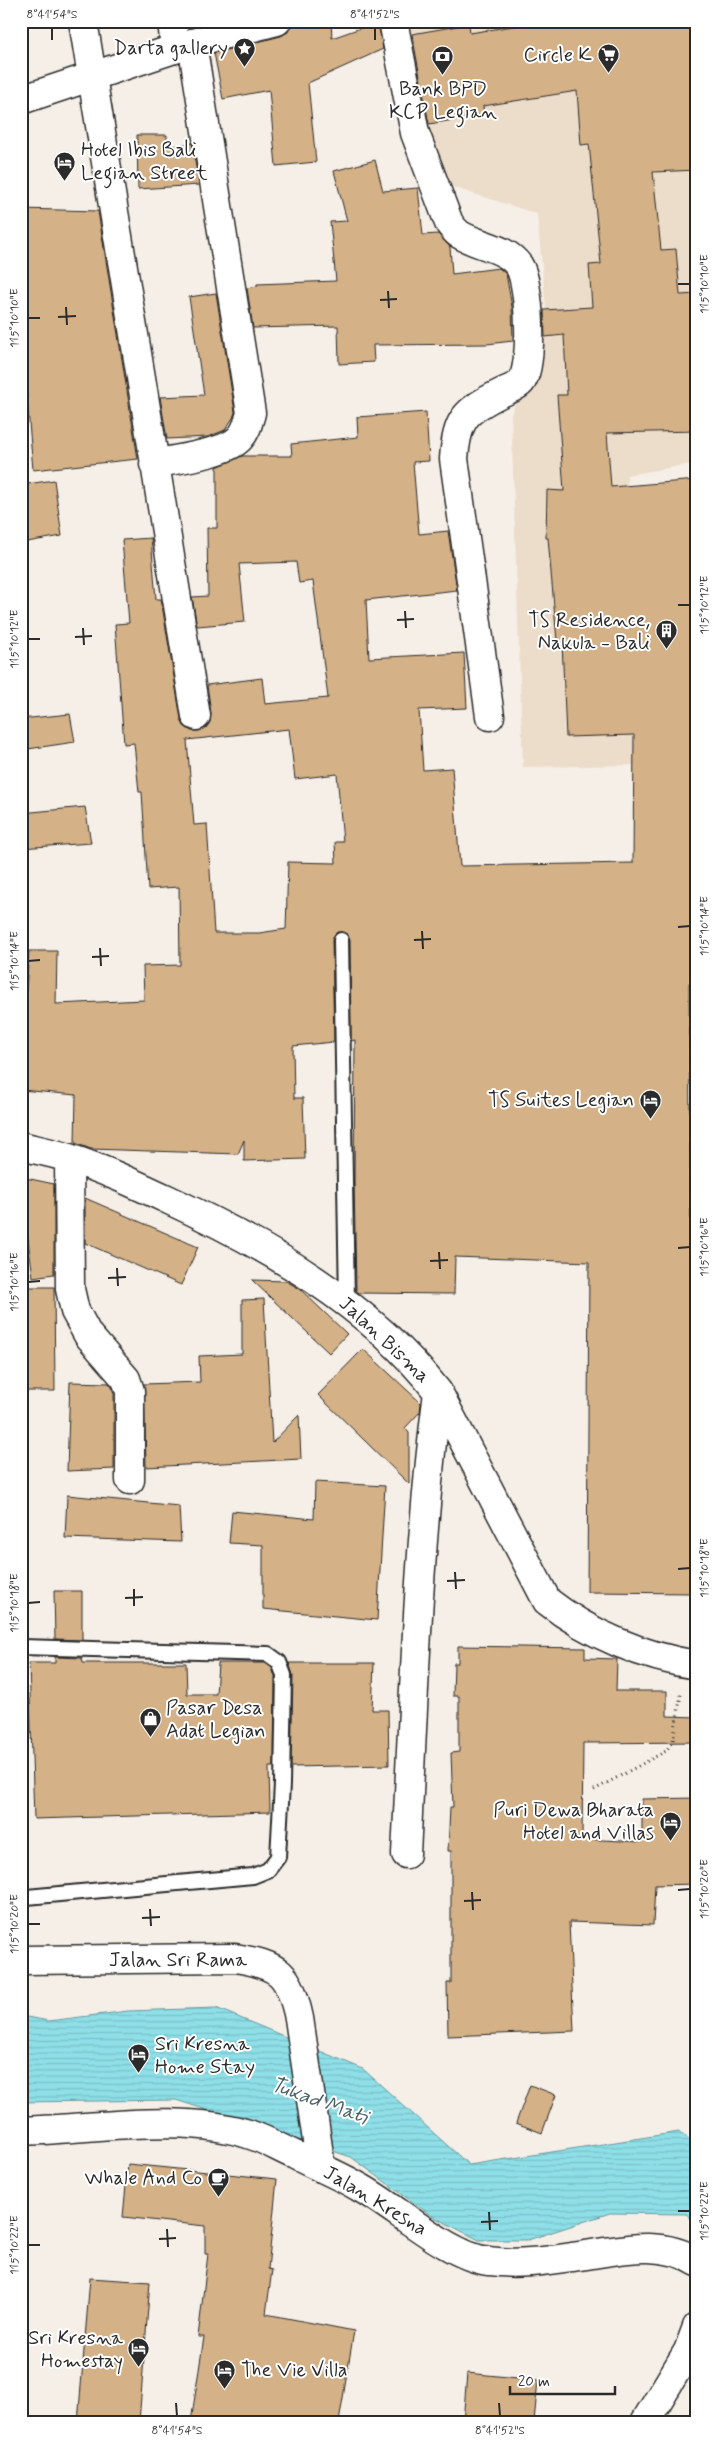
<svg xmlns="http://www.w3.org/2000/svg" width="718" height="2443" font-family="Mynerve,sans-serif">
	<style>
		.built { fill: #ecdcca }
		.water { fill: url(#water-rules); stroke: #66979c }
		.building { fill: #d4b186; stroke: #2b2b2b; fill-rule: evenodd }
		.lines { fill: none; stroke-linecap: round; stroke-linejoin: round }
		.service-casing { stroke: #2b2b2b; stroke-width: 18 }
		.minor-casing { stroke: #2b2b2b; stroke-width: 31 }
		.secondary-casing { stroke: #2b2b2b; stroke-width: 31 }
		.path { stroke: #2b2b2b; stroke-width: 3; stroke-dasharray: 1 4; stroke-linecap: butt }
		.service { stroke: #fff; stroke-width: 14 }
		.minor { stroke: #fff; stroke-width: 28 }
		.secondary { stroke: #fff; stroke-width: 28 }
		.ticks { fill: none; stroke: #2b2b2b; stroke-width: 2 }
		.labels { text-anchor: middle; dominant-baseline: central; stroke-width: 4; stroke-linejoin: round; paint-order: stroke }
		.poi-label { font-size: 20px; fill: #2b2b2b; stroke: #fff; text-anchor: end }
		.street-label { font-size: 20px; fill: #2b2b2b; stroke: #fff }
		.water-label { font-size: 21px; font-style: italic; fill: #496164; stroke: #fff }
		.neatline { fill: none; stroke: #2b2b2b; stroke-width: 2 }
		.ticks-label { font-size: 12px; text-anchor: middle; fill: #2b2b2b }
	</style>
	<defs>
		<pattern id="water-rules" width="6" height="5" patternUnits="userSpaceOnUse" patternTransform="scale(1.25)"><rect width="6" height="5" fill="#8edfe8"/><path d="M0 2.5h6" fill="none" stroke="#7bc0c7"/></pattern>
	</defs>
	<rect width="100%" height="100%" fill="#f6efe7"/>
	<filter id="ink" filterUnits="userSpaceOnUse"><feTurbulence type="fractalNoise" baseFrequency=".02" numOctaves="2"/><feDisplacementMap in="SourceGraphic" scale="10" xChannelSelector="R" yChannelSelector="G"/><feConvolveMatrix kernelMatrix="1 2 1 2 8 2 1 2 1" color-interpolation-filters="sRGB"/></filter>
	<g filter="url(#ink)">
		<path class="built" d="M402,21H697V463L627,475L641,765L523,767L511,414L548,329L537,214L449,186L414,139Z"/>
		<path class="water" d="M216,2008L363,2069L469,2165L679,2132L697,2144V2224L686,2214L610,2213L528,2240H479L432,2216L351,2157L176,2100L21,2102V2016L49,2021L128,2011Z"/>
		<path class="building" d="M292,21H331L332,38L378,22L383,49L308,83L316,162L276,166L269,90L223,99L214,53L281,36L288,32Z
			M544,21H697V170L653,172L661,250L676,249L680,295L697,294V431L607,433L611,487L697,480V815H694L696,982L689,983L691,1268H697L694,1593L587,1592L589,1262L455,1257L454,1294L359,1293L356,1290L354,1179L355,1040L351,1041L350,940L346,933L337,932L332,940L334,1042L293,1046L294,1098H303L305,1159L244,1161V1140L238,1154L91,1149L75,1143L76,1095L21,1090V1055L29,951H57L56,1004L144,1000L143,966L180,965L179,887L148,889L142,792H139L134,743L124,744L115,624L129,623L122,540L151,538L156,599H161L181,719L184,726L191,731H199L206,728L210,722L211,713L207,685L262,678L265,704L328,698L313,581L299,583L296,562L239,564L245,622L197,626L192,597L208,596L207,528H217V467L242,456H292L291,444L358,437L357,417L426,412L429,461L413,462L419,534L448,531L457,590L366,600L369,658L464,653L467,708L419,710L423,770L452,768L460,866L633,863L634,735L566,737L562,641H557L548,538H546L547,490L564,491L557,395H567L564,335L545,337L544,310L592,307L589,265L601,264L589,144L581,145L577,91L483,106L484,115L429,124L412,34L469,24L470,33ZM289,729L295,779L337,774L343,842H335L336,863L288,862L286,929L259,933H214L207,824L194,825L187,740Z
			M137,135H167V147L192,143L199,185L138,189Z
			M375,160L383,191L418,188L423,235L438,234L450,247L452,274L499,268L506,274L512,307L513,341L487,344L373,345L374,362L339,364L338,326L253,328L247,288L257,286V284L336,281L330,222L347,221L334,171Z
			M21,209L98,211L138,459L33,470L21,326Z
			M216,293L235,412L233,418L225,430L208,437L167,439L160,397L204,395L189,297Z
			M54,480L62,536L21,543V485Z
			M70,714L75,742L21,750V719Z
			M85,807L91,843L21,848V813Z
			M21,1177L54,1184V1274L33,1277L24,1209H21Z
			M85,1198L198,1247L181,1285L85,1243Z
			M252,1280L286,1281L300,1289L347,1334L329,1353Z
			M21,1287H54L55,1391H21Z
			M264,1299L272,1443L299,1415L301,1459L146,1467L144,1384L200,1382L199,1356L242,1354V1300Z
			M363,1349L421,1403L420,1412L405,1428L409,1433V1484L318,1395Z
			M70,1382L109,1383L112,1387L114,1394V1469L67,1471Z
			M315,1482L385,1486L377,1620L263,1609V1545L229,1543L232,1511L314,1519Z
			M67,1495L179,1506L181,1542L65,1538Z
			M54,1591H82V1640L55,1639Z
			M458,1646L585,1648V1658L617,1659L616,1691H667V1716L697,1717V1742L583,1743L582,1839L642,1842V1799L697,1798V1884L655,1885L653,1925L569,1922L574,2031L448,2036L447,1983H451V1851H448L450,1807H453L451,1753L459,1752V1696H453L454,1663H458Z
			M55,1657L82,1658L83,1663H186L187,1694H216L218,1663H265L272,1668L275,1677L274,1767H269L270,1812L34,1819L29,1663H55Z
			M289,1663H374L372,1710H388L389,1765L291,1767L293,1675Z
			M530,2085L556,2095L542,2133L516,2123Z
			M128,2164L277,2179L268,2269L272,2270L266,2314L354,2331L339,2422H191L204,2337H198L208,2254H205V2226L123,2217Z
			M90,2278L150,2282L139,2422H78Z
			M467,2373L538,2380L534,2422H463Z"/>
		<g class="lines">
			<defs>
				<path id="service" d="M341,940L347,1303
					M21,1647L268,1654L279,1662L284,1675L282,1784L278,1857L268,1870L253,1876L27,1897L21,1901"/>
				<path id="minor" d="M83,21L196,716
					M172,21L175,49
					M393,21L415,133L449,223C452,227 455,231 459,234C478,246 506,247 519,266C530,283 534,366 521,382C517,387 507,390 501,393C465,411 457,418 454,459L490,716
					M154,464C175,459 226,454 240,438C247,430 248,423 251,413L192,43
					M21,1146C37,1150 54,1153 69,1158C103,1169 135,1184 167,1199C266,1245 370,1304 438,1392L547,1601C589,1634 644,1657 697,1665
					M69,1158L70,1289L75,1311L88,1335L126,1379L130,1391V1480
					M406,1854C414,1700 418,1545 438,1392
					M21,1960L235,1958C280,1965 289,1973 299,2018L321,2168
					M21,2131C92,2129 187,2112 254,2136C268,2141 281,2149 295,2155C316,2166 339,2175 359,2187C396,2207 449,2257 489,2261C516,2265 545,2261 572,2257C613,2252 660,2237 697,2262"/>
				<path id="secondary" d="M21,100L192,43L277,21
					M645,2422L688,2351L697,2327"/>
			</defs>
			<use href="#service" class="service-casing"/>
			<use href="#minor" class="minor-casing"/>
			<use href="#secondary" class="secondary-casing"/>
			<path class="path" d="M594,1790L666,1751L673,1741L681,1694"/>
			<use href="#service" class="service"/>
			<use href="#minor" class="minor"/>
			<use href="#secondary" class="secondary"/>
		</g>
	</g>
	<path class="ticks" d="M52,28V40M375,28V40M678,284H690M388,291L389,308M380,300L397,299M66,307L67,325M58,317L76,316M28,318H40M678,605H690M405,611L406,628M397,620L414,619M83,628L84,645M75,637L92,636M28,639H40M678,927L690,926M422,931L423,949M414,940L431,939M100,948L101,966M92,957L109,956M28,961L40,960M678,1248L690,1247M439,1252L440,1269M430,1261L448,1260M117,1268L118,1286M108,1278L126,1277M28,1282L40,1281M678,1569L690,1568M455,1572L456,1589M447,1581L465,1580M134,1589V1606M125,1598L143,1597M28,1603L40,1602M678,1890L690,1889M472,1892L473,1910M464,1901L481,1900M150,1909L151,1926M142,1918L160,1917M28,1924H40M678,2211H690M489,2212L490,2230M481,2222L498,2221M167,2229L168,2247M159,2239L176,2238M28,2245H40M176,2403L177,2416M499,2403L500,2416"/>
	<defs>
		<symbol id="sight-pin" viewBox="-11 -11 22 30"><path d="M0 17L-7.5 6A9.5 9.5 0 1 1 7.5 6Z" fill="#2b2b2b" stroke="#fff"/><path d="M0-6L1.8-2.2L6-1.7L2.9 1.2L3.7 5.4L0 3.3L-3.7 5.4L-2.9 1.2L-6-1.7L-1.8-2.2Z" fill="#fff"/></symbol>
		<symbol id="supermarket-pin" viewBox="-11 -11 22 30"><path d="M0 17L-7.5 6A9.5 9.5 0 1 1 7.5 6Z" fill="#2b2b2b" stroke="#fff"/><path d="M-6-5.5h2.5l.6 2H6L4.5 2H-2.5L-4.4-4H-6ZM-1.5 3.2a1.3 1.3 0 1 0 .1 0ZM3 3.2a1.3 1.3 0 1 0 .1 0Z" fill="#fff"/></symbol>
		<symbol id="bank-pin" viewBox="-11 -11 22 30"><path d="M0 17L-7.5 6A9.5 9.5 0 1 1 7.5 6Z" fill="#2b2b2b" stroke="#fff"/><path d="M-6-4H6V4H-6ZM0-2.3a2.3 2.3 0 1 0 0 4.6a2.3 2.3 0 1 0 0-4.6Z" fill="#fff"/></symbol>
		<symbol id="hotel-pin" viewBox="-11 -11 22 30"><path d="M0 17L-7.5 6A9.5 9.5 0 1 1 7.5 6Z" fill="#2b2b2b" stroke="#fff"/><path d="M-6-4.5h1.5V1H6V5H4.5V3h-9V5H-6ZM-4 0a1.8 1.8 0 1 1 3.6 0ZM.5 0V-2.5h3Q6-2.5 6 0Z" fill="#fff"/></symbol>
		<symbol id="building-pin" viewBox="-11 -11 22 30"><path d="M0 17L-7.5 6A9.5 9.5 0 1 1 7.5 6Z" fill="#2b2b2b" stroke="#fff"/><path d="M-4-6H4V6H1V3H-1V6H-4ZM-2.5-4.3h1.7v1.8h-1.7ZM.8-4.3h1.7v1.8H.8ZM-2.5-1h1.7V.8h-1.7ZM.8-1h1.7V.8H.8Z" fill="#fff"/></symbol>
		<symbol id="shop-pin" viewBox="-11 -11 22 30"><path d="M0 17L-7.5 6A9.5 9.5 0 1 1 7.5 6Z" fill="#2b2b2b" stroke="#fff"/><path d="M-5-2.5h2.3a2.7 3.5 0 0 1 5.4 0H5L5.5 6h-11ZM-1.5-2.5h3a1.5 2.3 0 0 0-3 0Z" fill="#fff"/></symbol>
		<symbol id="cafe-pin" viewBox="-11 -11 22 30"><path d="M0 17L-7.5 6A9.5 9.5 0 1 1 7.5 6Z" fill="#2b2b2b" stroke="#fff"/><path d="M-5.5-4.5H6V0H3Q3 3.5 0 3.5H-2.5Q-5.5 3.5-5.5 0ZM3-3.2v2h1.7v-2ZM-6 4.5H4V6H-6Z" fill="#fff"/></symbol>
	</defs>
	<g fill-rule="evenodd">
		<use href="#sight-pin" x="232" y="36" width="25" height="34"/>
		<use href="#supermarket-pin" x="596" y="42" width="25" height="34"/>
		<use href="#bank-pin" x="430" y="44" width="25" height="34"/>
		<use href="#hotel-pin" x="52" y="150" width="25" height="34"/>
		<use href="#building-pin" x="654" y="618" width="25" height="34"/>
		<use href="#hotel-pin" x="638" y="1088" width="25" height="34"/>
		<use href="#shop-pin" x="138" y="1706" width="25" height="34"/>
		<use href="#hotel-pin" x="658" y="1810" width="25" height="34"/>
		<use href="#hotel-pin" x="126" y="2042" width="25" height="34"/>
		<use href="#cafe-pin" x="206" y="2166" width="25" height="34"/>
		<use href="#hotel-pin" x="126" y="2336" width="25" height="34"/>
		<use href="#hotel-pin" x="212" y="2358" width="25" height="34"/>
	</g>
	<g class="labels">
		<g class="poi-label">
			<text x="228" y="48">Darta gallery</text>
			<text x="592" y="55">Circle K</text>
			<text x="443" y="89" text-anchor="middle">Bank BPD<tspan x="443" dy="23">KCP Legian</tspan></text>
			<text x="81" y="150" text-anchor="start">Hotel Ibis Bali<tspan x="81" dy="23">Legian Street</tspan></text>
			<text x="650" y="620">TS Residence,<tspan x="650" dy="23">Nakula - Bali</tspan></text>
			<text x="634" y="1100">TS Suites Legian</text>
			<text x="166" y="1708" text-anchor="start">Pasar Desa<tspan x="166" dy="23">Adat Legian</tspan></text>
			<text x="654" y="1810">Puri Dewa Bharata<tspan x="654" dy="23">Hotel and Villas</tspan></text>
			<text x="155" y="2044" text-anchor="start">Sri Kresna<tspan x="155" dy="23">Home Stay</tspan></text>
			<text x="202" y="2178">Whale And Co</text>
			<text x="123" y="2338">Sri Kresna<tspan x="123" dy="23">Homestay</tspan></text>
			<text x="241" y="2370" text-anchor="start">The Vie Villa</text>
		</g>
		<g class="street-label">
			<text transform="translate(384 1340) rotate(43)">Jalan Bisma</text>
			<text x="178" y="1960">Jalan Sri Rama</text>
			<text transform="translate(375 2201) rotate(31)">Jalan Kresna</text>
		</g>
		<g class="water-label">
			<text transform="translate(319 2101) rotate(20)">Tukad Mati</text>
		</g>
	</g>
	<rect width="718" height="2443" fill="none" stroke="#fff" stroke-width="55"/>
	<path d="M510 2386v8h105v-8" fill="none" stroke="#2b2b2b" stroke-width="2.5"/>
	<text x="518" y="2386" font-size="15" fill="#2b2b2b" stroke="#ffffff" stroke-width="4" paint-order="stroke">20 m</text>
	<rect x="28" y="28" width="662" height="2388" class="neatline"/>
	<g class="ticks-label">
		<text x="52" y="18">8°41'54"S</text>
		<text x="375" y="18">8°41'52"S</text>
		<text transform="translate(704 284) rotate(-90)" y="4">115°10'10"E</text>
		<text transform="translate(14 318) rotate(-90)" y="4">115°10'10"E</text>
		<text transform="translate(704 605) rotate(-90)" y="4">115°10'12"E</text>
		<text transform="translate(14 639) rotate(-90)" y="4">115°10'12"E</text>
		<text transform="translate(704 926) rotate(-90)" y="4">115°10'14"E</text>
		<text transform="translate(14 961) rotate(-90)" y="4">115°10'14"E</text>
		<text transform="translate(704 1247) rotate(-90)" y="4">115°10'16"E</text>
		<text transform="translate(14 1282) rotate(-90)" y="4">115°10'16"E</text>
		<text transform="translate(704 1568) rotate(-90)" y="4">115°10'18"E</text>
		<text transform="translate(14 1603) rotate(-90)" y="4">115°10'18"E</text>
		<text transform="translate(704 1889) rotate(-90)" y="4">115°10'20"E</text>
		<text transform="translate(14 1924) rotate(-90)" y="4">115°10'20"E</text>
		<text transform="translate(704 2211) rotate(-90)" y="4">115°10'22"E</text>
		<text transform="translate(14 2245) rotate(-90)" y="4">115°10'22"E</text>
		<text x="177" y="2434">8°41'54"S</text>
		<text x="500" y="2434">8°41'52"S</text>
	</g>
</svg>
